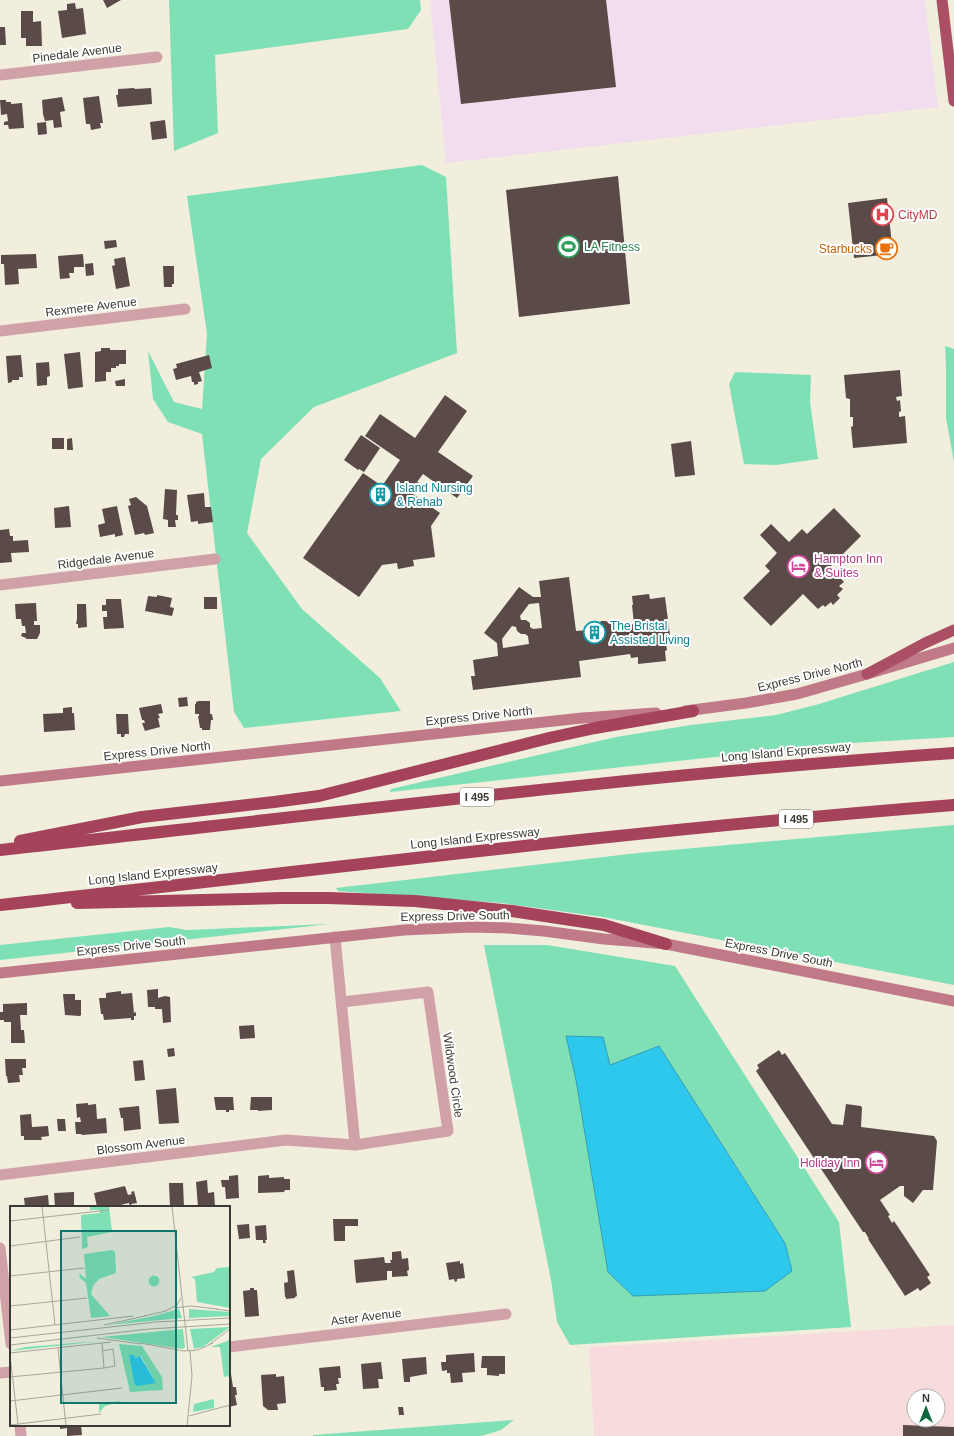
<svg xmlns="http://www.w3.org/2000/svg" width="954" height="1436" font-family="Arial,sans-serif">
	<style>
		.commercial { fill: #f1dded }
		.industrial { fill: #f8dcdd; fill-rule: evenodd }
		.green { fill: #7fe0b5; fill-rule: evenodd }
		.water { fill: #2dc8eb; stroke: #319db4 }
		.building { fill: #5a4a48; fill-rule: evenodd }
		.lines { fill: none; stroke-linecap: round; stroke-linejoin: round }
		.minor { stroke: #d1a1a8; stroke-width: 11 }
		.secondary { stroke: #c07a87; stroke-width: 11 }
		.trunk { stroke: #ab5064; stroke-width: 11 }
		.motorway { stroke: #a4435a; stroke-width: 12 }
		.labels { text-anchor: middle; dominant-baseline: central; stroke-width: 4; stroke-linejoin: round; paint-order: stroke }
		.shield { fill: #fff; stroke: #757470; stroke-width: 1 }
		.shield-label { font-size: 11px; font-weight: bold; fill: #3a3932 }
		.street-label { font-size: 12px; fill: #3a3932; stroke: #fff }
		.health-label { font-size: 12px; fill: #be3a42; stroke: #fff; text-anchor: start }
		.leisure-label { font-size: 12px; fill: #27864d; stroke: #fff; text-anchor: start }
		.food-label { font-size: 12px; fill: #c56008; stroke: #fff; text-anchor: end }
		.culture-label { font-size: 12px; fill: #0d838f; stroke: #fff; text-anchor: start }
		.hotel-label { font-size: 12px; fill: #b23c85; stroke: #fff; text-anchor: start }
		.inset-road { fill: none; stroke: #a8a699; stroke-width: 1 }
		.view { fill: #0f766e; fill-opacity: 0.15; stroke: #0f766e; stroke-width: 2 }
		.inset-edge { fill: none; stroke: #3a3932; stroke-width: 2 }
	</style>
	<rect width="100%" height="100%" fill="#f1eede"/>
	<path class="commercial" d="M430,0H925L938,107L446,163Z"/>
	<path class="industrial" d="M954,1325V1436H594L589,1347ZM914,1396H938V1420H914Z"/>
	<path class="green" d="M169,0H420L421,10L408,29L215,55L218,133L174,151Z
		M422,165L446,177L457,353L314,407L261,459L247,533L302,609L380,678L401,711L244,728L234,712L202,434L168,422L153,399L148,351L174,402L202,409L207,334L187,196Z
		M945,346L954,349V462L946,418V367Z
		M735,372L811,375L810,402L818,459L776,465L744,464L729,384Z
		M954,662V737L836,744L390,792L391,789L616,737L691,725L776,715L819,704Z
		M954,825V985L603,917L501,903L338,891L336,888L638,853Z
		M330,924L0,960V945L169,927L187,930Z
		M484,945H547L675,966L839,1222L851,1327L570,1345L557,1322L551,1280ZM566,1036L603,1037L609,1066L659,1046L785,1242L792,1271L765,1291L633,1296L608,1272L576,1080Z
		M514,1420L501,1430L481,1436H313V1435Z"/>
	<path class="water" d="M566,1036L603,1037L610,1065L659,1046L785,1243L792,1271L765,1291L633,1296L608,1272L576,1080Z"/>
	<path class="building" d="M103,0H121L107,8Z
		M449,0H606L616,87L461,104Z
		M75,3L76,9L83,8L86,34L62,38L58,11L67,10V4Z
		M21,11H33V22L41,21L42,46H26V38H21Z
		M0,27H5L6,45H0Z
		M134,88L135,89L151,88L152,104L118,107L116,95H118V89Z
		M99,96L103,123H100L101,128L91,130L90,124H86L83,98Z
		M62,97L65,111L60,112L62,127L54,128L53,120L45,121L43,114L42,100Z
		M0,100H6V102H11V104L22,103L24,128L9,129L8,125H4V122L8,121L7,114L1,115Z
		M165,120L167,138L152,140L150,122Z
		M46,122L47,134L38,135L37,123Z
		M618,176L630,304L519,317L506,190Z
		M887,198L893,254L854,258L848,203Z
		M116,240L117,247L105,249L104,241Z
		M36,254L37,268L18,269L19,284L5,285L4,264H1V255Z
		M83,254L84,267H74V273H69L70,278L60,279L58,256Z
		M125,257L130,286L116,289L112,266L115,265L114,259Z
		M93,263L94,275L86,276L85,264Z
		M163,266H174V284H172V287H164Z
		M101,348H110V350H126V364H119V366H116V368H111V372H106V381L95,382V352L101,351Z
		M80,352L83,387L68,389L64,354Z
		M21,355L23,377H19V380H12V382L8,383L6,356Z
		M209,355L212,368L199,372L202,381L198,382V384L194,385V382H192L191,376L176,380L173,369L177,368L176,364Z
		M49,362L50,376L47,377V385L37,386L36,363Z
		M900,370L902,396L896,397L897,401L900,400L901,411L899,412V417L905,416L907,443L853,448L851,427L853,426V417H850V399L846,398L844,375Z
		M125,379V386H116L115,381Z
		M445,395L467,411L438,452L473,476L457,498L423,474L417,482L419,483L414,491L411,490L410,492L440,513L431,526L435,557L413,560L414,566L398,569L397,563L382,565L359,597L303,558L363,473L382,486L400,460L365,436L380,414L415,438Z
		M361,435L380,448L364,472L359,469L358,470L344,460Z
		M52,438H64V449H52Z
		M72,438L73,450H67V439Z
		M691,441L695,475L675,477L671,444Z
		M165,489L177,490L176,515H178V520H175L176,527H168V520L163,519Z
		M204,493L205,507H211L213,522L198,524V521L191,522L187,495Z
		M136,497L147,506L154,533L145,535L144,533L135,535L128,506L131,505L129,499Z
		M69,506L71,527L55,528L54,508Z
		M117,506L123,535L115,537V534L100,537L98,525L105,523L102,509Z
		M834,508L861,536L830,567L844,582L839,586L843,589L837,595L840,598L833,605L831,602L825,607L823,605L818,609L803,594L771,626L743,598L770,571L765,566L777,553L760,535L771,524L789,542L802,529L807,534Z
		M9,529L10,536H13V541L28,540L29,552L11,553L12,562L0,563V530Z
		M569,577L576,631L589,630L588,627L597,626L601,621H606L610,624L621,623L622,626L634,624L632,605H633L632,596L649,594L650,599L665,597L671,643L666,644L667,650L665,651L666,661L638,664V657L631,658L630,654L579,661L581,677L473,690L471,676H475L473,660L498,656L497,643L484,633L519,587L533,597H541L539,581ZM539,603L542,628L533,629L530,627V623L526,620H521L520,616L529,604ZM512,626L516,627L517,631L521,634H525L528,636L529,644L503,648L502,639Z
		M157,595L172,598L170,607L174,608L172,616L145,611L148,596L157,597Z
		M204,597H217V609H204Z
		M106,599H121L124,628L104,629L103,617H107V611H102V605H106Z
		M36,603L37,621H34V625H40V633L37,639H26V638L21,636L22,633H26L25,626H22L21,619H16L15,604Z
		M77,604H86L87,627L78,628V624H76L77,619Z
		M187,697L188,706L179,707L178,698Z
		M199,701H210V714H212L213,720H211L210,730H202V728H200L198,716H199V714H195V704H196V702Z
		M161,704L163,713L158,714L160,718H158L160,727L145,731L142,723H145L144,720H142L139,708Z
		M72,707V713H74L75,730L44,732L43,714L63,713V708Z
		M116,714H128L129,734H125L124,737H121V734H117Z
		M158,989V998L165,996L170,997L171,1022L163,1023L162,1009H155V1007H148L147,990Z
		M121,991V994L132,993L134,1013L136,1012V1016H134V1020H131V1018L104,1020L103,1014H101L99,998H106V993Z
		M63,994H75V1000H81V1015L80,1016L65,1015Z
		M27,1003V1015H20L21,1030H24L25,1043H11V1022H4V1020H0V1012H3V1004Z
		M254,1025L255,1038L240,1039L239,1026Z
		M174,1048L175,1056L168,1057L167,1049Z
		M779,1050L782,1055L785,1053L832,1124L843,1125L846,1104L861,1106L862,1108L861,1127L934,1136L937,1141L933,1190H923L913,1203L904,1196V1186H900L880,1200L890,1215L888,1216L892,1223L894,1221L930,1275L927,1277L931,1283L920,1291L918,1288L905,1296L868,1239H869L865,1232H863L756,1071L759,1068L757,1065Z
		M5,1059H26V1068H22L23,1075H19L20,1082L8,1083L7,1076H6Z
		M143,1060L145,1080L135,1081L133,1061Z
		M176,1088L179,1123L159,1124L156,1090Z
		M214,1097H233L234,1110H229V1112H226V1110H216Z
		M251,1097H272V1110L258,1111V1110H250Z
		M88,1103V1105L96,1104L97,1119L106,1118L107,1133L82,1135L81,1134H76L75,1122H81L80,1117L77,1118L76,1104Z
		M139,1106L141,1129L124,1131L123,1118H121L119,1108Z
		M31,1114L32,1127L48,1126L49,1136L41,1137L42,1140H24V1136H21L20,1115Z
		M57,1119H65L66,1131H58Z
		M238,1175L239,1198L226,1199L225,1187H222L221,1180H229V1176Z
		M269,1175V1178L284,1177V1179H290V1190H285L284,1192L258,1193V1176Z
		M207,1180L208,1193L214,1192L215,1207H198L196,1182Z
		M169,1183H183L184,1207H170Z
		M125,1186L128,1195L132,1194L131,1192L134,1191L137,1203L131,1204L132,1206H130L129,1203L112,1207H106L105,1205L97,1207L94,1193Z
		M74,1192V1206L55,1207L54,1193Z
		M48,1195L49,1207H25L24,1198Z
		M333,1219H358V1226H345V1241H334Z
		M249,1224L250,1238L239,1239L237,1225Z
		M266,1225L267,1240H265L266,1243H263V1240H256L255,1226Z
		M401,1251L402,1259L408,1258L409,1270L407,1271L408,1276L392,1277V1271H387V1280L356,1283L354,1260L384,1257L385,1263H391L390,1260H392V1252Z
		M460,1261V1264L463,1263L465,1278L457,1279V1281L455,1282L454,1279L449,1280L446,1263Z
		M294,1270L297,1296L295,1297V1298L286,1299V1297H285L284,1283L288,1282L287,1271Z
		M250,1288H254V1290H257L259,1316L245,1317L243,1291L250,1290Z
		M474,1353L475,1372L462,1373L463,1382L451,1383L450,1373H447V1370L442,1371L441,1362H446V1355Z
		M482,1356H505V1374H499V1376L487,1375V1368H481Z
		M426,1357L427,1374L410,1377V1382H404L402,1359Z
		M381,1362L383,1379H378L379,1388L363,1389L361,1364Z
		M340,1366L341,1378H338L339,1384H336L337,1390L324,1391V1387H321L319,1368Z
		M229,1374H231L233,1387H236L237,1395H235L237,1405L229,1407Z
		M276,1374V1377L284,1376L286,1403L277,1404L278,1410H268L263,1406L261,1375Z
		M398,1407H403L404,1415H399Z
		M60,1425H81L82,1435L67,1436V1428L60,1429Z
		M903,1425L954,1427V1436H903Z"/>
	<g class="lines">
		<path class="minor" d="M0,75L157,57
			M0,331L185,309
			M0,585L215,559
			M335,937L355,1145L448,1131L428,992L342,1002
			M0,1175L286,1140L355,1145
			M0,1248L11,1344
			M229,1347L506,1314
			M0,1373L11,1372
			M20,1425L21,1436"/>
		<path class="secondary" d="M685,711L746,703L797,694L867,674L954,648
			M0,781L582,718L656,713
			M0,973L404,930L472,927L508,928L544,931L604,939L666,944L954,1001"/>
		<path class="trunk" d="M942,0L954,101
			M867,674L925,643L954,630"/>
		<path class="motorway" d="M20,841L142,817L274,802L319,796L549,738L595,728L693,711
			M0,850C318,815 635,775 954,753
			M77,903L282,898H328L415,901L512,911L604,925L666,944
			M0,905C318,870 635,830 954,805"/>
	</g>
	<defs>
		<symbol id="hospital-ring" viewBox="-11 -11 22 22"><circle r="9.5" fill="#fff" stroke="#e0444e" stroke-width="1.5"/><path d="M-5-5h3v3.5h4V-5h3V5h-3V1.5h-4V5h-3Z" fill="#e0444e"/></symbol>
		<symbol id="stadium-ring" viewBox="-11 -11 22 22"><circle r="9.5" fill="#fff" stroke="#2e9e5b" stroke-width="1.5"/><path d="M0-5a6.5 5 0 1 0 0 10a6.5 5 0 1 0 0-10ZM-3.5-1.8h7v3.6h-7Z" fill="#2e9e5b"/></symbol>
		<symbol id="cafe-ring" viewBox="-11 -11 22 22"><circle r="9.5" fill="#fff" stroke="#e8710a" stroke-width="1.5"/><path d="M-5.5-4.5H6V0H3Q3 3.5 0 3.5H-2.5Q-5.5 3.5-5.5 0ZM3-3.2v2h1.7v-2ZM-6 4.5H4V6H-6Z" fill="#e8710a"/></symbol>
		<symbol id="building-ring" viewBox="-11 -11 22 22"><circle r="9.5" fill="#fff" stroke="#0f9aa8" stroke-width="1.5"/><path d="M-4-6H4V6H1V3H-1V6H-4ZM-2.5-4.3h1.7v1.8h-1.7ZM.8-4.3h1.7v1.8H.8ZM-2.5-1h1.7V.8h-1.7ZM.8-1h1.7V.8H.8Z" fill="#0f9aa8"/></symbol>
		<symbol id="hotel-ring" viewBox="-11 -11 22 22"><circle r="9.5" fill="#fff" stroke="#d1479c" stroke-width="1.5"/><path d="M-6-4.5h1.5V1H6V5H4.5V3h-9V5H-6ZM-4 0a1.8 1.8 0 1 1 3.6 0ZM.5 0V-2.5h3Q6-2.5 6 0Z" fill="#d1479c"/></symbol>
	</defs>
	<g fill-rule="evenodd">
		<use href="#hospital-ring" x="870" y="202" width="25" height="25"/>
		<use href="#stadium-ring" x="556" y="234" width="25" height="25"/>
		<use href="#cafe-ring" x="874" y="236" width="25" height="25"/>
		<use href="#building-ring" x="368" y="482" width="25" height="25"/>
		<use href="#hotel-ring" x="786" y="554" width="25" height="25"/>
		<use href="#building-ring" x="582" y="620" width="25" height="25"/>
		<use href="#hotel-ring" x="864" y="1150" width="25" height="25"/>
	</g>
	<g class="labels">
		<g class="shield">
			<rect x="460" y="788" width="34" height="18" rx="3"/>
			<rect x="779" y="810" width="34" height="18" rx="3"/>
		</g>
		<g class="shield-label">
			<text x="477" y="797">I 495</text>
			<text x="796" y="819">I 495</text>
		</g>
		<g class="street-label">
			<text transform="translate(77 53) rotate(-7)">Pinedale Avenue</text>
			<text transform="translate(91 307) rotate(-7)">Rexmere Avenue</text>
			<text transform="translate(106 559) rotate(-7)">Ridgedale Avenue</text>
			<text transform="translate(810 675) rotate(-14)">Express Drive North</text>
			<text transform="translate(479 716) rotate(-6)">Express Drive North</text>
			<text transform="translate(157 751) rotate(-6)">Express Drive North</text>
			<text transform="translate(786 752) rotate(-5)">Long Island Expressway</text>
			<text transform="translate(475 838) rotate(-6)">Long Island Expressway</text>
			<text transform="translate(153 874) rotate(-6)">Long Island Expressway</text>
			<text transform="translate(455 916) rotate(-1)">Express Drive South</text>
			<text transform="translate(131 946) rotate(-6)">Express Drive South</text>
			<text transform="translate(779 953) rotate(11)">Express Drive South</text>
			<text transform="translate(453 1075) rotate(82)">Wildwood Circle</text>
			<text transform="translate(141 1145) rotate(-7)">Blossom Avenue</text>
			<text transform="translate(366 1317) rotate(-7)">Aster Avenue</text>
		</g>
		<g class="health-label">
			<text x="898" y="215">CityMD</text>
		</g>
		<g class="leisure-label">
			<text x="584" y="247">LA Fitness</text>
		</g>
		<g class="food-label">
			<text x="872" y="249">Starbucks</text>
		</g>
		<g class="culture-label">
			<text x="396" y="488">Island Nursing<tspan x="396" dy="14">&amp; Rehab</tspan></text>
			<text x="610" y="626">The Bristal<tspan x="610" dy="14">Assisted Living</tspan></text>
		</g>
		<g class="hotel-label">
			<text x="814" y="559">Hampton Inn<tspan x="814" dy="14">&amp; Suites</tspan></text>
			<text x="860" y="1163" text-anchor="end">Holiday Inn</text>
		</g>
	</g>
	<g transform="translate(10 1206)">
		<rect width="220" height="220" fill="#f1eede"/>
		<path d="M80,0H99L102,26L77,31L78,41L72,43L71,9L90,7L89,4H80ZM102,44L105,46L106,67L89,73L83,80L81,88L100,110L81,112L76,77L70,72L69,67L76,73L74,48ZM220,61V102L187,96L185,73L181,71L204,66L207,62ZM138.5 75a5.5 5.5 0 1 1 11 0a5.5 5.5 0 1 1-11 0ZM169,103L172,112L98,119L144,110ZM179,103L220,106V110L179,112ZM220,121L193,141L184,143L180,123ZM173,123L175,141L173,143L92,131ZM220,134V173L218,170L214,171L210,141H201ZM91,135L0,145L15,141ZM109,138L132,140L152,171L153,184L120,186ZM119,149L124,152L131,150L146,177H124ZM204,193V202L183,206L184,198ZM113,195L95,200L89,207V197Z" fill="#7fe0b5" fill-rule="evenodd"/>
		<path d="M119,149H124L125,152L130,150L146,177L127,180L124,177Z" fill="#2dc8eb"/>
		<path class="inset-road" d="M32,0L45,119M162,0L178,145M0,15L99,4M0,40L70,31M0,70L74,62M0,100L77,92M165,102L181,100L207,103M206,103L220,105M155,105L167,99L171,92M134,110L156,105M94,119L135,110M0,124L123,110M0,132L146,116L220,112M87,132L131,138M92,137L94,162L105,160L103,143L92,145M130,137L174,145L188,144L203,137M200,138L220,123M0,139L139,123L220,118M48,142L56,220M0,147L101,136M0,149L8,218M0,171L94,162M0,195L112,182M179,210L220,199M0,219L91,208M177,220L182,170L180,145"/>
		<path class="view" d="M51,25H166V197H51Z"/>
		<rect width="220" height="220" class="inset-edge"/>
	</g>
	<g transform="translate(926 1408)"><circle r="19" fill="#ffffff" stroke="#b0b0ad"/>
	<path d="M0-3L7 15L0 10L-7 15Z" fill="#0f683b"/>
	<text y="-6" font-size="11" font-weight="bold" text-anchor="middle" fill="#3a3932">N</text>
	</g>
</svg>
